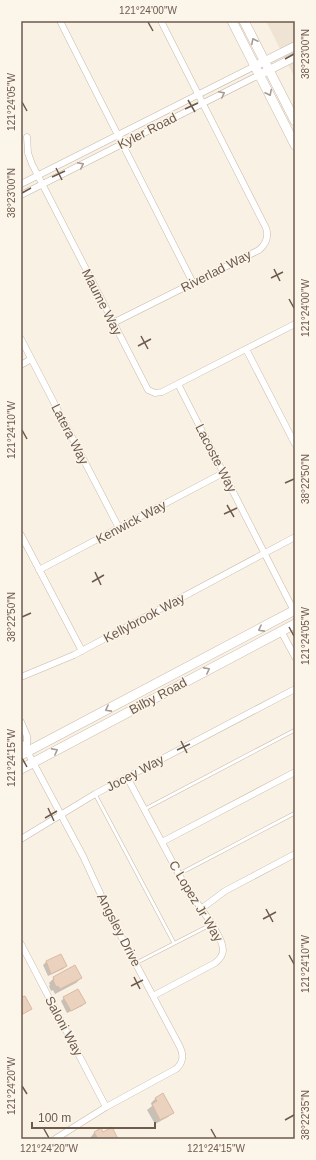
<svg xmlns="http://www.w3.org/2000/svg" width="316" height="1160" font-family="Arial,sans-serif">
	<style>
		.residential { fill: #efe3d3 }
		.shadow { fill: #0003 }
		.building { fill: #ead2bf; stroke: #dbb9a2 }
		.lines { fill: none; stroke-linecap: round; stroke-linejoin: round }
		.service-casing { stroke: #c8b9ac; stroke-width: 4 }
		.minor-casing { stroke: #c8b9ac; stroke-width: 7 }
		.tertiary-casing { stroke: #c8b9ac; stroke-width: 9 }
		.secondary-casing { stroke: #cbbaab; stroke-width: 10 }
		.service { stroke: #fff; stroke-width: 3 }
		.minor { stroke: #fff; stroke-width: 6 }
		.tertiary { stroke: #fff; stroke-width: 8 }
		.secondary { stroke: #fff; stroke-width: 9 }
		.oneway { stroke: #a79c94 }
		.ticks { fill: none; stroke: #6d5a4d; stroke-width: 1.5 }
		.labels { text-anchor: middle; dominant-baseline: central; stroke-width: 3; stroke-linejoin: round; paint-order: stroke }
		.street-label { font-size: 13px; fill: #6d5a4d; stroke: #fcf5e9 }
		.neatline { fill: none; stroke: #6d5a4d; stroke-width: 1.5 }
		.ticks-label { font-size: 10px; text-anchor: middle; fill: #6d5a4d }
	</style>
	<rect width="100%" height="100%" fill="#f9f1e4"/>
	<path class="residential" d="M266,21H295V78Z"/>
	<path class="shadow" d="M61,955L66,966L63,969L48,976L43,965L46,962Z
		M54,978H81L76,983L55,994L53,990L51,991L49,986L50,985L49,983Z
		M64,998L85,1003L82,1006L67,1013L61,1001Z
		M156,1098L172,1113L168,1117L155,1124L147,1110L152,1106L151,1103Z
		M94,1133H103L117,1139H90V1138Z"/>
	<path class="building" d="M61,954L67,966L51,974L46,961Z
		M75,965L82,978L60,989L58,986L56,987L53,980H54L53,977Z
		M78,989L86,1003L71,1011L63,997Z
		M25,996L32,1009L21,1015V997Z
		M163,1093L174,1113L160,1120L152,1104L157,1101L155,1098Z
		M112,1127L118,1139H98L94,1132L101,1128L103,1132Z"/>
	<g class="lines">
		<defs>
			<path id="service" d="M95,794L174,943
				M145,809L295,730
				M179,874L295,813
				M136,963L212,924"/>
			<path id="minor" d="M60,21L193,283
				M27,137L28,153L32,164L148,390L155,393L162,392L295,324
				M21,184L255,66
				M21,195L259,75
				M113,323L259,250C266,244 269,237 266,228L161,21
				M21,339L119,528
				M246,349L295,444
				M21,365L31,359
				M178,384L294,611
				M21,535L82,651
				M39,570L223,473
				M281,631L295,657
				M21,677L74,655L295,537
				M21,722L27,736V751
				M21,743L27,751L83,856L112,919L180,1047C184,1055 183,1063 176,1069L106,1107L55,1139
				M127,777L183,882C192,898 223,934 223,950C223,955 220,959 215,963L153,996
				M21,839L95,794L295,689
				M162,842L295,772
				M201,909L225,891L295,854
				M21,944L106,1107"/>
			<path id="tertiary" d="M255,66L295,46
				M259,75L295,57"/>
			<path id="secondary" d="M232,21L295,145
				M244,21L295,121
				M21,755L295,610
				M21,769L295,624"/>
		</defs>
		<use href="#service" class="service-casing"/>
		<use href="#minor" class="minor-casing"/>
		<use href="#tertiary" class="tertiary-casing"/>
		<use href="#secondary" class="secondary-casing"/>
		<use href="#service" class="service"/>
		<use href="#minor" class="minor"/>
		<use href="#tertiary" class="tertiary"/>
		<use href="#secondary" class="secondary"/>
	</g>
	<defs><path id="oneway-chevron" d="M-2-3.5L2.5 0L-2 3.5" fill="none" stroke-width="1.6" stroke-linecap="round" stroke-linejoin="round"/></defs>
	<g class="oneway">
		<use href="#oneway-chevron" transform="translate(254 41) rotate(-117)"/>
		<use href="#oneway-chevron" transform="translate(269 93) rotate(63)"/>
		<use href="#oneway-chevron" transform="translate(222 94) rotate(-27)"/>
		<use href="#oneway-chevron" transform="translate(81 165) rotate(-27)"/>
		<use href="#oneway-chevron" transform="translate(261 629) rotate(152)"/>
		<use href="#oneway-chevron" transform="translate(207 670) rotate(-28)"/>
		<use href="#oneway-chevron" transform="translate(108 709) rotate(152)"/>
		<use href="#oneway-chevron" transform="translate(55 751) rotate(-28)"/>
	</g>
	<path class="ticks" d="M148,22L153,31M285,59L294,54M188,100L195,112M22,102L27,111M185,109L198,103M56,168L62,180M52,177L65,171M22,193L31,188M274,269L280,281M271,278L283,272M289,299L294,308M141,336L148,349M138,346L151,339M22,430L27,439M285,483L294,479M227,505L234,517M224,514L237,508M95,572L101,585M92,582L104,575M22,617L31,613M289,627L294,636M181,741L187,753M177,750L190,744M22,758L27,767M48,808L54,821M45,818L57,811M266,909L273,922M263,919L276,912M289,955L294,964M134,977L140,989M131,986L143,980M22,1086L27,1094M285,1120L294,1115M44,1129L49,1138M211,1129L216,1138"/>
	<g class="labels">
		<g class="street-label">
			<text transform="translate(147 131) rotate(-27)">Kyler Road</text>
			<text transform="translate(216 271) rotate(-27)">Riverlad Way</text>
			<text transform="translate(102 302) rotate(63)">Maume Way</text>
			<text transform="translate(70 434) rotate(63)">Latera Way</text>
			<text transform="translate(216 458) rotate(63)">Lacoste Way</text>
			<text transform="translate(131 522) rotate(-28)">Kenwick Way</text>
			<text transform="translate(144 618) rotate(-28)">Kellybrook Way</text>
			<text transform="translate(158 696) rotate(-28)">Bilby Road</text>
			<text transform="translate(135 773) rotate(-28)">Jocey Way</text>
			<text transform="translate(196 901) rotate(59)">C Lopez Jr Way</text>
			<text transform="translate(119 930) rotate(63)">Angsley Drive</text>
			<text transform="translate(64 1026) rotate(62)">Saloni Way</text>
		</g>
	</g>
	<rect width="316" height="1160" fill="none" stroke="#fcf5e9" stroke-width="44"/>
	<path d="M32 1122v6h123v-6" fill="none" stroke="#6d5a4d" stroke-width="2"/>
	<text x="38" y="1122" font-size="12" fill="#6d5a4d" stroke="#fcf5e9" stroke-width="3" paint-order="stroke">100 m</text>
	<rect x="22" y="22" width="272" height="1116" class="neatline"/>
	<g class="ticks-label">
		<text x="148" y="14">121°24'00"W</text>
		<text transform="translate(305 54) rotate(-90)" y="4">38°23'00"N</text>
		<text transform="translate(11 102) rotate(-90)" y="4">121°24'05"W</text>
		<text transform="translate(11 193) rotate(-90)" y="4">38°23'00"N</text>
		<text transform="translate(305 308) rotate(-90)" y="4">121°24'00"W</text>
		<text transform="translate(11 430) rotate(-90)" y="4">121°24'10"W</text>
		<text transform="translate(305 479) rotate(-90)" y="4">38°22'50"N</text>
		<text transform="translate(11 617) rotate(-90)" y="4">38°22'50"N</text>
		<text transform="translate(305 636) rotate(-90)" y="4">121°24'05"W</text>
		<text transform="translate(11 758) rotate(-90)" y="4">121°24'15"W</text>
		<text transform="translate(305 964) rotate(-90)" y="4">121°24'10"W</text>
		<text transform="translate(11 1086) rotate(-90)" y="4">121°24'20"W</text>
		<text transform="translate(305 1115) rotate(-90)" y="4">38°22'35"N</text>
		<text x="49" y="1152">121°24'20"W</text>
		<text x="216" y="1152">121°24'15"W</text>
	</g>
</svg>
